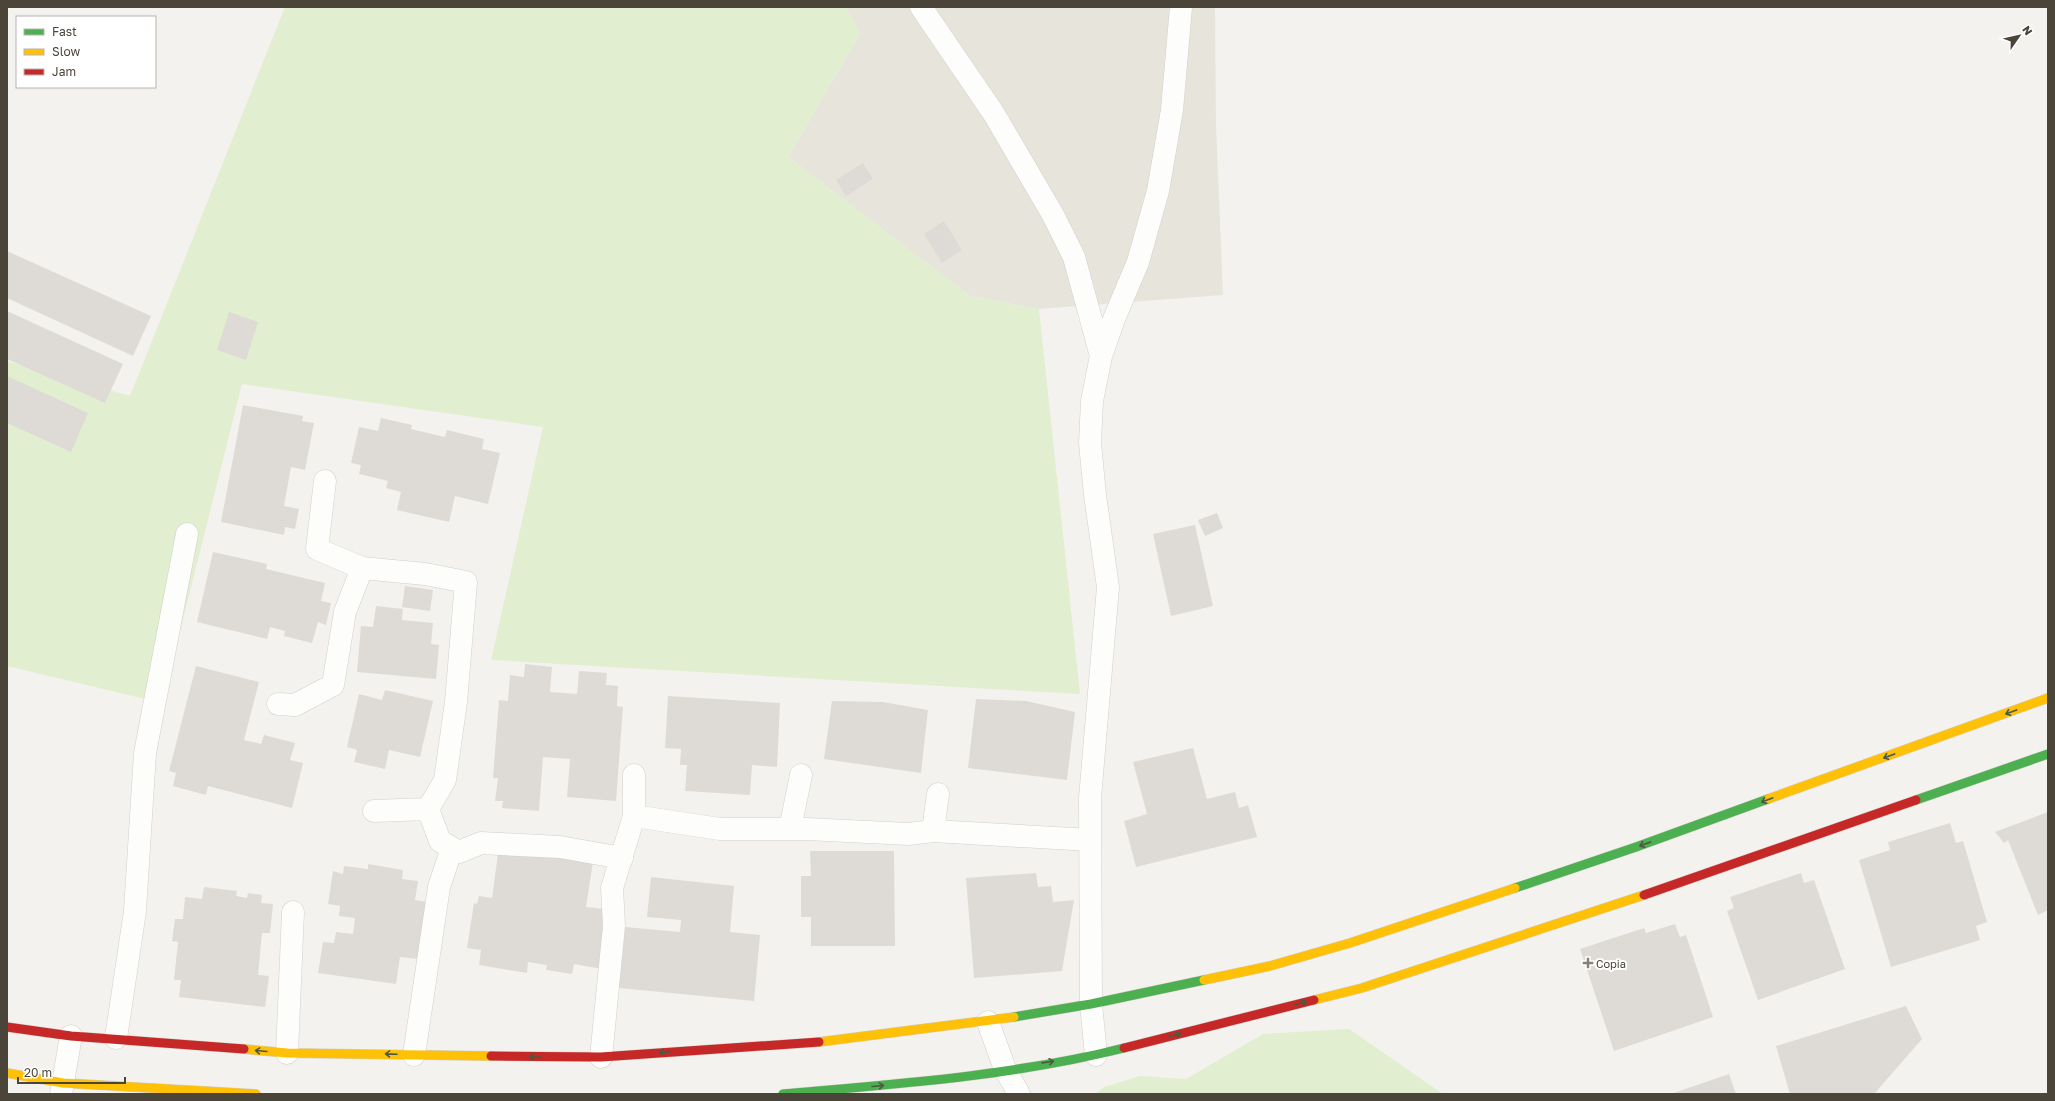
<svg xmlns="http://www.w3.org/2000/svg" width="2055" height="1101" font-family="'Golos Text',sans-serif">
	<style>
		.residential { fill: #e7e4dc }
		.green { fill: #e1eecf }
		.building { fill: #dedbd6 }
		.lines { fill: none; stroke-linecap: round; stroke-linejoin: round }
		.street-casing { stroke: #d2d0cb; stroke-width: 23 }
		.fast-casing { stroke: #d3cfc5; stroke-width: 10 }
		.slow-casing { stroke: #d3cfc5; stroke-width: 10 }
		.jam-casing { stroke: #d3cfc5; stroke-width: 10 }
		.street { stroke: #fdfdfc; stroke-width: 22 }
		.fast { stroke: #4caf50; stroke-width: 9 }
		.slow { stroke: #ffc107; stroke-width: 9 }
		.jam { stroke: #c62828; stroke-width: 9 }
		.oneway { stroke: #4b593e }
		.poi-dot { fill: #868178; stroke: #fff; stroke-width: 1.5 }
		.labels { text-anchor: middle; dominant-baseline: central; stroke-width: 4; stroke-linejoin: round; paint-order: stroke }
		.poi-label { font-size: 11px; fill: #4b4439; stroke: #fff; text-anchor: start }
	</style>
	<rect width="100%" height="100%" fill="#f4f2ee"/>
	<path class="residential" d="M846,7H1215L1216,125L1223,295L1039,309L970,296L788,157L860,34Z"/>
	<path class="green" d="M285,7H846L860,34L788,157L970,296L1039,309L1080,694L491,660L543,427L242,384L162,703L7,666V361L130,396Z
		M1349,1029L1443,1094H1095L1104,1087L1140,1076L1186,1079L1263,1034Z"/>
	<path class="building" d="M863,163L873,179L846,196L836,180Z
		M944,221L962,250L942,263L924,234Z
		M7,251L151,316L133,356L7,298Z
		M7,311L123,364L105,403L7,359Z
		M229,312L258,322L246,360L217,350Z
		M7,376L88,413L71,452L7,423Z
		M243,405L303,416L302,421L314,423L305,470L291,467L284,506L299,509L295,529L285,527L284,535L221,522Z
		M381,418L412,425L411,429L445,437L447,430L484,439L482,449L500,453L488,504L455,496L449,522L397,510L401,492L386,488L388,481L359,474L361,465L351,463L359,427L378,431Z
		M1217,513L1223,528L1205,536L1198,520Z
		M1195,525L1213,606L1171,616L1153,534Z
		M213,552L267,564L266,569L325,583L321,601L331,603L326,625L318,622L312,643L284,636L285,631L270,627L267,639L197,622Z
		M405,586L433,590L430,611L402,607Z
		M376,606L403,609L402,620L433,623L431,644L439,645L436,679L357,672L361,626L373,627Z
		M525,664L552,667L550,692L577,694L579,671L607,673L606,685L618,686L617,706L623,707L616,801L567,797L570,759L543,757L539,811L502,808L503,801H495L498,778H493L499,700L508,701L510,675L524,677Z
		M196,666L259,682L244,740L261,744L264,735L295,743L290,760L303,763L292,808L208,786L206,795L173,786L176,773L169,771Z
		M385,690L433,701L420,757L389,750L385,769L354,762L357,750L347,747L359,694L382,700Z
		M668,696L780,703L777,767L752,765L750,795L685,791L687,765H680L681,749L665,748Z
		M976,699L1026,701L1075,712L1067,780L968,768Z
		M832,701L883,702L928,710L921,773L824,759Z
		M1193,748L1207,799L1235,792L1239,808L1248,805L1257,837L1136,867L1124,821L1147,814L1133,762Z
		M2048,812V910L2038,915L2008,840L2004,843L1995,832Z
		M1950,823L1956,843L1963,841L1987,922L1976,926L1980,940L1891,967L1859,860L1890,850L1888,842Z
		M499,847L593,862L586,907L604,909L610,917L602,969L574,964L572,974L546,970L547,965L528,962L527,973L479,965L481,950L467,948L474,903L477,904L479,896L492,898Z
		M810,851H894L895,946H811V917H801V876H811Z
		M368,864L403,870L402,879L418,881L415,900L427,902L418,959L400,957L396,984L318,973L323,942L334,943L336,932L353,934L355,918L339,916L340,906L328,904L333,871L343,874L344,866L368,869Z
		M1036,873L1038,887L1051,886L1053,902L1074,900L1062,971L974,978L966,878Z
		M1801,873L1804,883L1814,880L1845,969L1758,1000L1727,911L1734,908L1730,897Z
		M651,877L734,886L730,932L760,935L754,1001L619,988L625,927L680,932L681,920L647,917Z
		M204,887L237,891L236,896L247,898L248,893L262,895L261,903L273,904L270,933H262L258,975L269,976L265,1007L179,997L181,980H174L178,942L172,941L175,919H183L185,897L202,899Z
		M1675,924L1680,937L1686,935L1713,1017L1614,1051L1580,949L1644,928L1646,933Z
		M1906,1006L1922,1039L1874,1094H1790L1776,1046Z
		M1729,1074L1736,1094H1671Z"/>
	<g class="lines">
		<defs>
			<path id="street" d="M921,7L994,114L1053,215L1074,257L1101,356
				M325,481L317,549L362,568L425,574L466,582L456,702L445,780L428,809L440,841L459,852L481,843L560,847L622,858
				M278,704L295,705L333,685L345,612L362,568
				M634,775V816L720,829H807L908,834L933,831L1090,840
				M374,811L428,809
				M790,829L801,775
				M933,831L938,794
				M988,1022L1005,1069L1019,1094
				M116,1038L135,911L145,753L187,534
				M287,1053L293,912
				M414,1055L439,887L452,848
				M1096,1055L1091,1004L1090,798L1108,587L1095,495L1090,443L1092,401L1101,356L1114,319L1138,262L1158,191L1172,110L1181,7
				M601,1057L614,926L612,888L634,816
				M61,1094L71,1036"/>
			<path id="fast" d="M1916,800L2048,754
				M1515,888L1636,847L1768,799
				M1014,1017L1091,1004L1204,980
				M783,1094C896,1084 1013,1076 1124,1048"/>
			<path id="slow" d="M1768,799L2048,698
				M1204,980L1270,966L1350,943L1515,888
				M1314,1000L1362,988L1644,895
				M819,1042L1014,1017
				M244,1049L287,1053L491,1056
				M7,1073L63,1083L256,1094"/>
			<path id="jam" d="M1644,895L1916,800
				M7,1027L71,1036L244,1049
				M1124,1048L1314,1000
				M491,1056L601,1057L819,1042"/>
		</defs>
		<use href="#street" class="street-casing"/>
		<use href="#fast" class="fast-casing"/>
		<use href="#slow" class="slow-casing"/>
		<use href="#jam" class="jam-casing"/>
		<use href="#street" class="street"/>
		<use href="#fast" class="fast"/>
		<use href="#slow" class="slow"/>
		<use href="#jam" class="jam"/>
	</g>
	<defs><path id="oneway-shaft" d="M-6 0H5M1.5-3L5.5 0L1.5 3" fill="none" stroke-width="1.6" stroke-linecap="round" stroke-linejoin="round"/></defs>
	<g class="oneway">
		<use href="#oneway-shaft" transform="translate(2011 712) rotate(160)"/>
		<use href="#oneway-shaft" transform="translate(1889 756) rotate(160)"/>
		<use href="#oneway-shaft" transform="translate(1767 800) rotate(160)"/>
		<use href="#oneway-shaft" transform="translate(1645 844) rotate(160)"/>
		<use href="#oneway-shaft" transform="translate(1301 1003) rotate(-14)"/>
		<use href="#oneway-shaft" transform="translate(1175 1035) rotate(-15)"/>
		<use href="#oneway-shaft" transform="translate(261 1051) rotate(-175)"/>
		<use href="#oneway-shaft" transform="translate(665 1052) rotate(176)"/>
		<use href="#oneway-shaft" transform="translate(391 1054) rotate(-178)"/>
		<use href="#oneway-shaft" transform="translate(535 1057) rotate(180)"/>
		<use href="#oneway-shaft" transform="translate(1048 1062) rotate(-8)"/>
		<use href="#oneway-shaft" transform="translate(878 1086) rotate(-5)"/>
	</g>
	<path class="poi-dot" d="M1586 957h4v4h4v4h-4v4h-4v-4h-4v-4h4z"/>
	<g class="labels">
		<g class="poi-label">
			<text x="1596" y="963">Copia</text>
		</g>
	</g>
	<rect width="2055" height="1101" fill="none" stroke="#4b4439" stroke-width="16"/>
	<rect x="16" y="16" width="140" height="72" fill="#ffffff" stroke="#b7b4b0"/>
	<rect x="24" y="29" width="20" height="6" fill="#4caf50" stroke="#b7b4b0"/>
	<text x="52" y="36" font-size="12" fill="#4b4439">Fast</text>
	<rect x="24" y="49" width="20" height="6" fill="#ffc107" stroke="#b7b4b0"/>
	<text x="52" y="56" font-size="12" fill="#4b4439">Slow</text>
	<rect x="24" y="69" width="20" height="6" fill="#c62828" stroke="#b7b4b0"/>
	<text x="52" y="76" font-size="12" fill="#4b4439">Jam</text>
	<g transform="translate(2019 36) rotate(56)" stroke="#ffffff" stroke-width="3" paint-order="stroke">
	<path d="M0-3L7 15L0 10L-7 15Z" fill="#4b4439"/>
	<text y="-6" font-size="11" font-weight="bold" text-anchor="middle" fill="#4b4439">N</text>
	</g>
	<path d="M18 1077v6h107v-6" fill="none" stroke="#4b4439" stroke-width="2"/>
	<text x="24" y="1077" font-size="12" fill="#4b4439" stroke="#ffffff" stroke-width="3" paint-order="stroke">20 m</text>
</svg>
